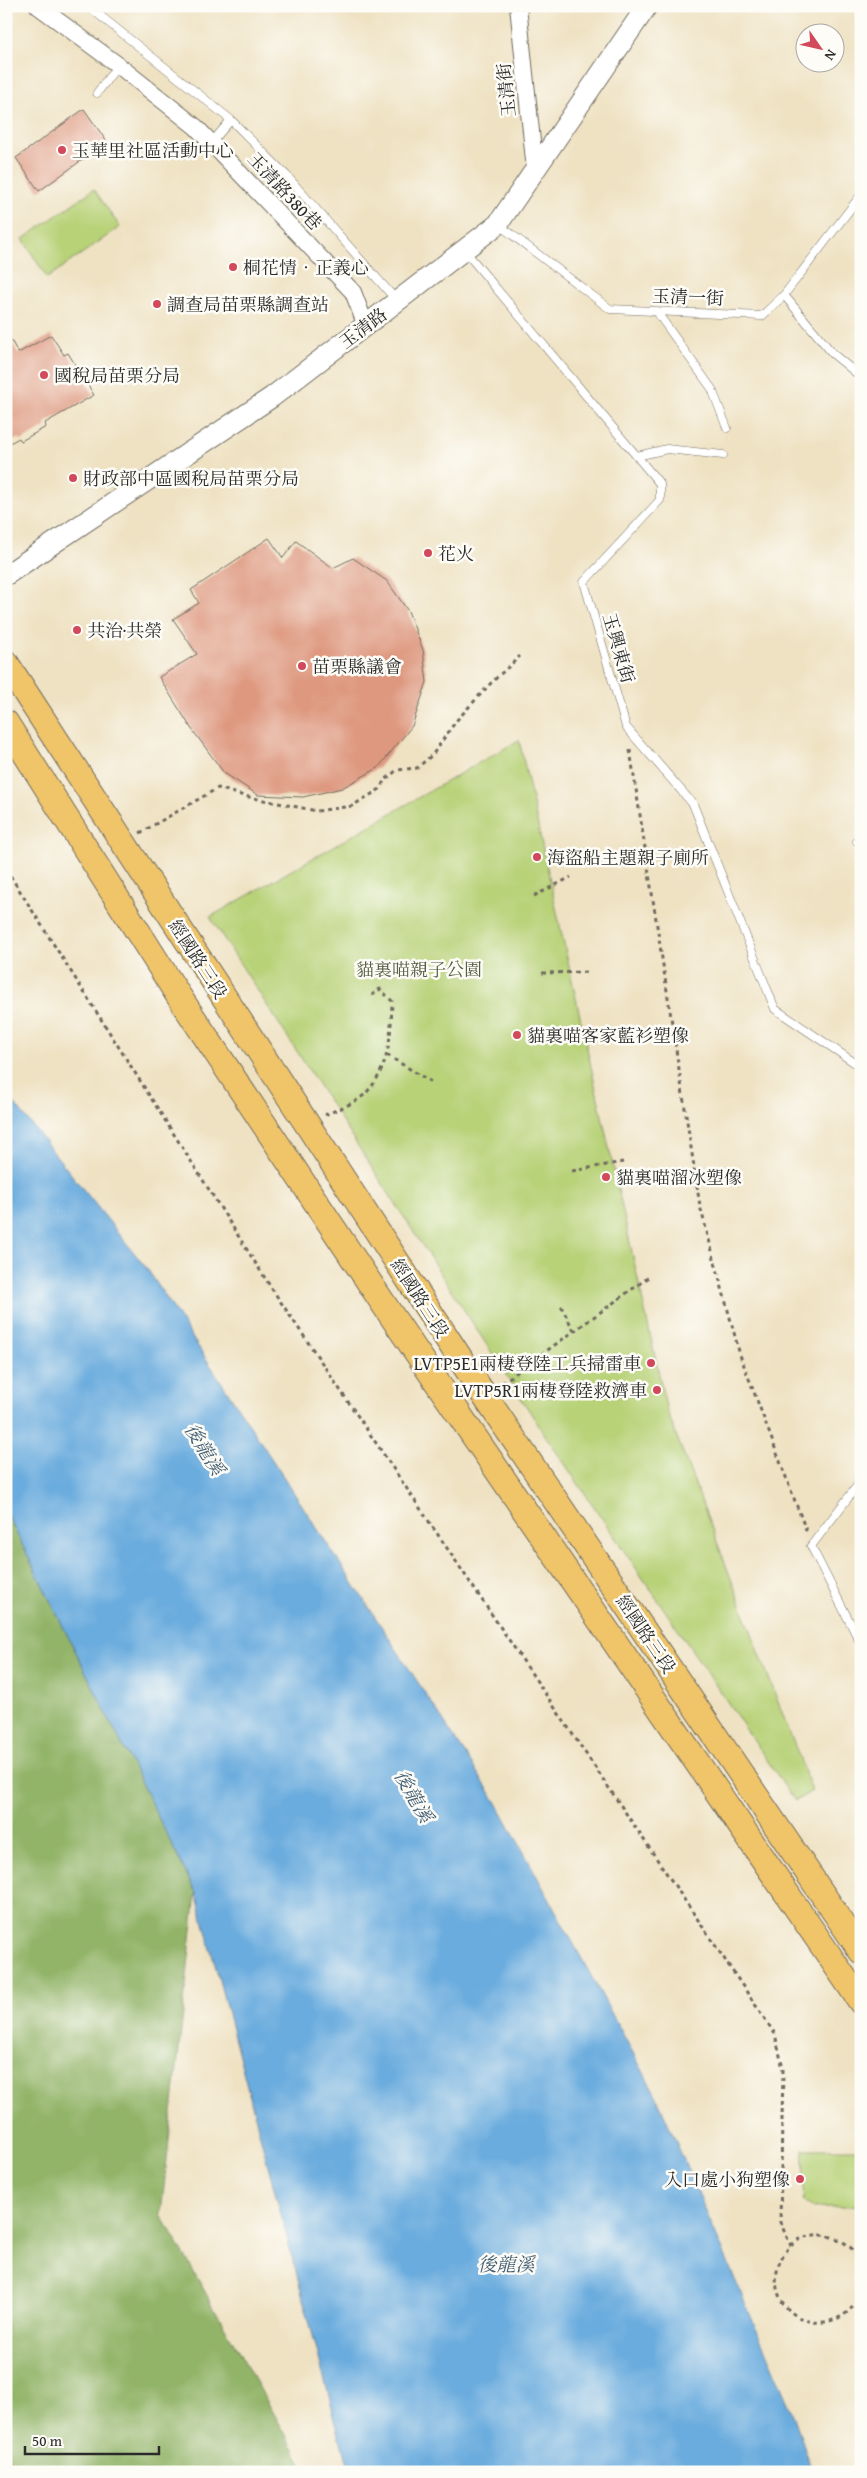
<svg xmlns="http://www.w3.org/2000/svg" width="867" height="2478" font-family="'Gentium Book Plus','Noto Serif TC',serif">
	<style>
		.green { fill: #b8d278; stroke: #727e52 }
		.forest { fill: #92b468; stroke: #5e704a }
		.water { fill: #6aacde; stroke: #4a6c84 }
		.building { fill: #de987f }
		.lines { fill: none; stroke-linecap: round; stroke-linejoin: round }
		.service-casing { stroke: #706b60; stroke-width: 9 }
		.minor-casing { stroke: #706b60; stroke-width: 18 }
		.tertiary-casing { stroke: #706b60; stroke-width: 22 }
		.primary-casing { stroke: #706b60; stroke-width: 27 }
		.path { stroke: #706b60; stroke-width: 3; stroke-dasharray: 4 4; stroke-linecap: butt }
		.service { stroke: #fff; stroke-width: 8 }
		.minor { stroke: #fff; stroke-width: 16 }
		.tertiary { stroke: #fff; stroke-width: 20 }
		.primary { stroke: #f0c469; stroke-width: 25 }
		.poi-dot { fill: #d1495b; stroke: #fdfcf7; stroke-width: 2 }
		.labels { text-anchor: middle; dominant-baseline: central; stroke-width: 5; stroke-linejoin: round; paint-order: stroke }
		.street-label { font-size: 18px; fill: #2b2b2b; stroke: #fdfcf7 }
		.poi-label { font-size: 18px; fill: #2b2b2b; stroke: #fdfcf7; text-anchor: start }
		.park-label { font-size: 18px; fill: #555d42; stroke: #fdfcf7 }
		.water-label { font-size: 19px; font-style: italic; fill: #445f73; stroke: #fdfcf7 }
	</style>
	<rect width="100%" height="100%" fill="#fdfcf7"/>
	<filter id="ink" filterUnits="userSpaceOnUse"><feTurbulence type="fractalNoise" baseFrequency=".02" numOctaves="2"/><feDisplacementMap in="SourceGraphic" scale="10" xChannelSelector="R" yChannelSelector="G"/><feConvolveMatrix kernelMatrix="1 2 1 2 8 2 1 2 1" color-interpolation-filters="sRGB"/></filter>
	<filter id="wash" filterUnits="userSpaceOnUse"><feTurbulence type="fractalNoise" baseFrequency=".0096" numOctaves="4" result="noise"/><feDisplacementMap in="SourceGraphic" scale="20" xChannelSelector="R" yChannelSelector="G"/><feGaussianBlur stdDeviation="1.12" result="paint"/><feColorMatrix in="noise" values="0 0 0 0 0 0 0 0 0 0 0 0 0 0 0 0 0 1.4 0 .05"/><feComposite in="paint" operator="in"/></filter>
	<g filter="url(#wash)">
		<rect width="100%" height="100%" fill="#efe2c3"/>
		<path class="green" d="M94,189L120,227L47,278L23,239Z
			M519,740L667,1411L812,1791L795,1801L543,1432L210,917Z
			M804,2149H861V2205L813,2208L803,2201Z"/>
		<path class="forest" d="M6,1512L196,1893L161,2214L307,2472H6Z"/>
		<path class="water" d="M6,1093L148,1270L497,1803L656,2095L794,2417L813,2472H349L196,1893L6,1512Z"/>
		<g id="blocks">
			<path class="building" d="M84,109L107,142L39,191L16,158Z
				M6,331L18,353L51,335L64,355L68,353L94,395L45,423L46,427L21,441L19,438L6,445Z
				M269,538L283,558L296,541L333,568L353,558L387,581L408,611L423,650L427,682L412,726L378,768L342,788L303,797L258,795L224,773L191,728L159,677L197,654L173,619L199,603L191,590Z"/>
		</g>
	</g>
	<g filter="url(#ink)">
		<use href="#blocks" fill-opacity="0" stroke="#706b60" stroke-width="1"/>
		<g class="lines">
			<defs>
				<path id="service" d="M88,6L231,120L286,175L397,301
					M97,93L118,65
					M211,143L231,120
					M498,224L610,309L762,316L784,295L861,195
					M465,251L660,484V500L584,582L626,727L693,804L775,1009L861,1067
					M784,295L833,354L861,377
					M656,311L712,389L727,428
					M637,456L667,449L723,455
					M857,841L861,843
					M861,1481L811,1546L861,1644"/>
				<path id="minor" d="M38,6L118,65L196,127L353,292L366,326
					M518,6L535,170"/>
				<path id="tertiary" d="M6,575L272,397L498,224L647,6"/>
				<path id="primary" d="M6,663L484,1395L861,1951
					M6,723L178,995L389,1312L861,2002"/>
			</defs>
			<use href="#service" class="service-casing"/>
			<use href="#minor" class="minor-casing"/>
			<use href="#tertiary" class="tertiary-casing"/>
			<use href="#primary" class="primary-casing"/>
			<path class="path" d="M630,750L700,1206L740,1355L807,1533
				M140,833L218,788L244,796L317,811L352,806L380,789L384,781L397,770L417,768L433,754L456,721L491,683L520,656
				M6,869L270,1286L775,2034L783,2069L780,2222L791,2246
				M534,896L571,877
				M542,973L588,972
				M387,1055L431,1082
				M325,1115C337,1109 357,1103 366,1093C390,1068 391,1034 392,1001L380,989L369,997
				M572,1171L623,1162
				M561,1306L574,1331
				M502,1383L649,1277
				M861,2263C857,2251 846,2242 834,2238C786,2219 752,2289 798,2317C806,2321 815,2323 824,2322C841,2320 853,2310 861,2294"/>
			<use href="#service" class="service"/>
			<use href="#minor" class="minor"/>
			<use href="#tertiary" class="tertiary"/>
			<use href="#primary" class="primary"/>
		</g>
	</g>
	<g class="poi-dot">
		<circle cx="62" cy="150" r="5"/>
		<circle cx="233" cy="267" r="5"/>
		<circle cx="157" cy="304" r="5"/>
		<circle cx="44" cy="375" r="5"/>
		<circle cx="73" cy="478" r="5"/>
		<circle cx="428" cy="553" r="5"/>
		<circle cx="77" cy="630" r="5"/>
		<circle cx="302" cy="666" r="5"/>
		<circle cx="537" cy="857" r="5"/>
		<circle cx="517" cy="1035" r="5"/>
		<circle cx="606" cy="1177" r="5"/>
		<circle cx="651" cy="1363" r="5"/>
		<circle cx="657" cy="1390" r="5"/>
		<circle cx="800" cy="2179" r="5"/>
	</g>
	<g class="labels">
		<g class="street-label">
			<text transform="translate(506 90) rotate(-96)">玉清街</text>
			<text transform="translate(285 191) rotate(47)">玉清路380巷</text>
			<text transform="translate(688 297) rotate(2)">玉清一街</text>
			<text transform="translate(363 328) rotate(-37)">玉清路</text>
			<text transform="translate(619 648) rotate(74)">玉興東街</text>
			<text transform="translate(198 959) rotate(57)">經國路三段</text>
			<text transform="translate(420 1298) rotate(57)">經國路三段</text>
			<text transform="translate(646 1634) rotate(56)">經國路三段</text>
		</g>
		<g class="poi-label">
			<text x="72" y="150">玉華里社區活動中心</text>
			<text x="243" y="267">桐花情．正義心</text>
			<text x="167" y="304">調查局苗栗縣調查站</text>
			<text x="54" y="375">國稅局苗栗分局</text>
			<text x="83" y="478">財政部中區國稅局苗栗分局</text>
			<text x="438" y="553">花火</text>
			<text x="87" y="630">共治‧共榮</text>
			<text x="312" y="666">苗栗縣議會</text>
			<text x="547" y="857">海盜船主題親子廁所</text>
			<text x="527" y="1035">貓裏喵客家藍衫塑像</text>
			<text x="616" y="1177">貓裏喵溜冰塑像</text>
			<text x="641" y="1363" text-anchor="end">LVTP5E1兩棲登陸工兵掃雷車</text>
			<text x="647" y="1390" text-anchor="end">LVTP5R1兩棲登陸救濟車</text>
			<text x="790" y="2179" text-anchor="end">入口處小狗塑像</text>
		</g>
		<g class="park-label">
			<text x="419" y="969">貓裏喵親子公園</text>
		</g>
		<g class="water-label">
			<text transform="translate(205 1449) rotate(58)">後龍溪</text>
			<text transform="translate(414 1796) rotate(60)">後龍溪</text>
			<text x="506" y="2264">後龍溪</text>
		</g>
	</g>
	<rect width="867" height="2478" fill="none" stroke="#fdfcf7" stroke-width="25"/>
	<g transform="translate(820 48) rotate(124)"><circle r="24" fill="#fdfcf7" stroke="#a9a8a5"/>
	<path d="M0-4L9 19L0 12L-9 19Z" fill="#d1495b"/>
	<text y="-8" font-size="14" font-weight="bold" text-anchor="middle" fill="#2b2b2b">N</text>
	</g>
	<path d="M25 2446v8h134v-8" fill="none" stroke="#2b2b2b" stroke-width="2.5"/>
	<text x="32" y="2446" font-size="15" fill="#2b2b2b" stroke="#fdfcf7" stroke-width="4" paint-order="stroke">50 m</text>
</svg>
